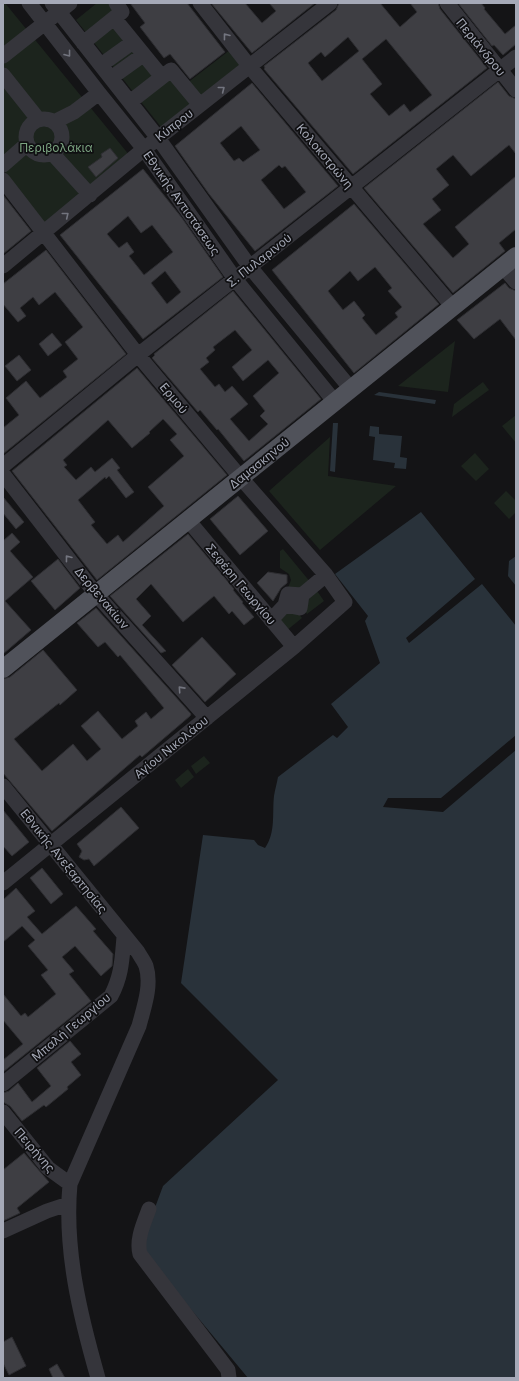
<svg xmlns="http://www.w3.org/2000/svg" width="519" height="1381" font-family="Inter,sans-serif">
	<style>
		.green { fill: #1c241d }
		.water { fill: #29323a }
		.building { fill: #3e3e43; stroke: #2e2e32; fill-rule: evenodd }
		.lines { fill: none; stroke-linecap: round; stroke-linejoin: round }
		.minor { stroke: #35353b; stroke-width: 15 }
		.major { stroke: #50525a; stroke-width: 18 }
		.oneway { stroke: #73757f }
		.labels { text-anchor: middle; dominant-baseline: central; stroke-width: 3.5; stroke-linejoin: round; paint-order: stroke }
		.street-label { font-size: 12px; fill: #a5a9b7; stroke: #0f0f11 }
		.park-label { font-size: 12px; fill: #7ba380; stroke: #0f0f11 }
	</style>
	<rect width="100%" height="100%" fill="#141416"/>
	<path class="green" d="M3,3H5L130,156L45,224L3,169Z
		M97,3H113L118,10L108,17L173,75L182,87L230,50L241,64L161,127L76,20Z
		M455,341L448,392L398,386Z
		M483,382L489,390L452,417L454,404Z
		M516,415V443L502,426Z
		M330,437L328,476L396,486L320,550L269,491Z
		M475,453L489,469L476,481L461,466Z
		M506,491L516,501V512L509,519L494,503Z
		M283,549L311,583L301,590L288,588L291,580L289,574L280,568V551Z
		M315,588L324,601L307,614L304,609Z
		M283,612L298,613L302,618L286,631L276,619Z
		M204,756L210,763L196,774L191,766Z
		M188,769L194,777L181,788L175,780Z"/>
	<path class="water" d="M379,392L436,400L435,404L374,395Z
		M333,423H338L335,472L330,471Z
		M370,426L379,427V434L402,436L400,457L407,458L406,469L394,468L395,463L373,460L375,437L369,436Z
		M421,512L475,579L406,638L409,643L482,584L516,626V735L441,798H388L383,807L443,812L516,750V1378H248L140,1248L163,1186L278,1080L181,983L203,835L254,840L258,845L265,848C276,832 272,814 274,796C275,789 277,783 278,777L333,735L337,738L348,727L331,704L380,663L365,621L368,616L335,574Z
		M516,556V586L508,576L509,561Z"/>
	<path class="building" d="M130,3H187L225,52L190,79L170,54L164,58L140,27L145,23Z
		M211,3H245L262,23L276,11L269,3H315L252,53Z
		M339,3H380L400,27L417,12L410,3H438L440,9L487,68L353,174L264,69L265,68L264,66L336,10ZM348,37L359,51L322,81L308,63L321,52L325,57ZM386,39L432,95L410,112L404,104L389,116L370,94L382,84L362,59Z
		M458,3H481L485,8L484,9L505,34L516,25V44L503,55L494,45L492,46Z
		M498,82L509,96L516,99V154L509,145L471,176L453,155L436,169L449,185L432,199L441,210L423,224L453,258L469,244L455,227L516,176V229L499,243L505,251L453,293L364,188Z
		M252,83L338,186L255,251L209,194L175,146ZM241,126L260,150L243,162L239,158L234,161L220,143ZM279,165L282,168L285,166L306,192L284,209L261,180Z
		M110,148L118,158L96,177L88,167L102,157L101,154Z
		M143,169L182,218L223,277L143,339L60,235ZM128,216L141,233L152,225L173,252L144,275L129,256L134,252L127,242L119,248L107,234ZM165,271L181,292L167,304L151,283Z
		M3,195L31,231L3,254Z
		M354,204L439,304L354,373L272,270ZM375,267L392,288L388,291L402,307L395,313L398,317L376,335L362,318L365,315L354,301L343,310L328,291L350,271L358,281Z
		M46,250L126,354L3,454V428L19,415L6,398L26,381L40,398L67,377L63,371L78,359L65,342L83,327L55,292L39,305L33,297L20,308L26,316L18,322L3,304V284Z
		M505,283L509,288L516,291V340L500,319L474,339L457,320Z
		M233,291L321,399L244,461L218,429L217,430L200,410L198,412L152,358L155,355L154,354ZM235,330L252,350L232,367L243,381L268,360L279,373L253,396L265,411L260,416L268,424L249,441L230,419L248,404L232,386L225,392L219,384L215,387L200,369L209,362L206,358L215,350L213,347Z
		M52,333L62,345L48,356L39,344Z
		M19,355L31,370L17,381L5,366Z
		M137,368L227,475L97,580L12,471ZM163,419L177,434L170,440L184,456L148,487L164,506L123,542L118,535L107,544L91,525L95,522L78,500L105,477L106,479L109,476L126,498L134,492L117,470L120,468L112,458L95,472L91,467L76,480L64,467L67,465L63,460L108,420L132,448L150,433L149,432Z
		M238,496L268,531L240,555L210,519Z
		M3,497L24,522L16,529L3,513Z
		M12,533L20,542L10,551L33,577L5,601L31,630L3,654V541Z
		M188,534L234,589L233,590L243,602L242,603L254,617L244,625L232,611L229,614L214,596L183,622L151,584L136,599L151,616L142,625L166,651L161,653L110,596Z
		M58,559L80,588L55,610L31,581Z
		M268,572L287,575V583L281,588L273,601L257,583Z
		M96,608L191,714L190,716L142,757L140,755L52,831L3,773V679L10,677L43,650L77,690L60,705L59,703L14,739L42,771L73,744L87,761L101,749L81,726L98,711L122,739L138,726L135,721L146,712L151,719L164,708L120,655L118,657L105,642L98,647L77,623Z
		M202,637L236,674L205,702L172,665Z
		M121,807L139,828L94,866L89,859L84,860L79,857L82,851L77,844Z
		M3,810L29,842L12,856L3,846Z
		M42,868L63,894L51,904L30,878Z
		M16,888L35,911L27,917L42,934L76,906L96,929L93,931L113,954L112,966L101,976L75,946L62,957L74,971L69,974L91,1001L3,1072V1060L23,1044L3,1020V994L21,1016L25,1013L28,1017L56,994L41,975L48,970L28,946L35,940L22,926L3,942V900Z
		M70,1041L81,1054L71,1062L81,1075L67,1087L68,1089L46,1107L44,1105L22,1121L10,1106L3,1102V1093L9,1091L18,1083L32,1102L51,1086L37,1068Z
		M24,1153L49,1182L17,1208L20,1213L3,1221V1170Z
		M12,1337L26,1366L9,1375L3,1363V1342Z
		M57,1364L65,1378H53L49,1369Z"/>
	<g class="lines">
		<path class="minor" d="M29,3L99,93L144,149L235,279L335,402
			M52,3L158,138L250,267L351,389
			M116,3L122,12L114,18L162,77L171,70L200,105
			M200,3L250,67L453,307
			M447,3L516,90
			M83,43L114,18
			M3,56L70,3
			M101,65L133,42
			M3,75L38,119
			M111,78L143,55
			M130,102L162,77
			M26 137a18 18 0 1 1 36 0a18 18 0 1 1-36 0Z
			M54,122L74,112L99,93
			M52,153L90,195
			M3,165L27,144
			M3,180L138,355L241,478L326,575L345,602L294,647L3,883
			M3,266L144,149L330,3
			M503,267L516,282
			M3,466L138,355L516,57
			M3,474L96,594L207,718
			M188,520L294,647
			M302,595L326,575
			M271,620L285,605L288,594L302,595L300,608L285,605
			M3,786L138,952C140,956 144,961 146,966C152,985 144,1007 139,1026L70,1184C64,1250 80,1315 98,1378
			M3,1084L111,996C122,975 122,959 124,937
			M3,1112L48,1168L70,1184
			M149,1209C144,1223 136,1239 140,1254L219,1358L228,1370L229,1378
			M3,1231L47,1211L68,1204"/>
		<path class="major" d="M3,669L516,256"/>
	</g>
	<defs><path id="oneway-chevron" d="M-2-3.5L2.5 0L-2 3.5" fill="none" stroke-width="1.6" stroke-linecap="round" stroke-linejoin="round"/></defs>
	<g class="oneway">
		<use href="#oneway-chevron" transform="translate(226 36) rotate(-128)"/>
		<use href="#oneway-chevron" transform="translate(68 54) rotate(52)"/>
		<use href="#oneway-chevron" transform="translate(222 89) rotate(-38)"/>
		<use href="#oneway-chevron" transform="translate(66 215) rotate(-39)"/>
		<use href="#oneway-chevron" transform="translate(68 558) rotate(-128)"/>
		<use href="#oneway-chevron" transform="translate(181 689) rotate(-132)"/>
	</g>
	<g class="labels">
		<g class="street-label">
			<text transform="translate(481 47) rotate(51)">Περιάνδρου</text>
			<text transform="translate(174 125) rotate(-38)">Κύπρου</text>
			<text transform="translate(325 156) rotate(50)">Κολοκοτρώνη</text>
			<text transform="translate(182 203) rotate(55)">Εθνικής Αντιστάσεως</text>
			<text transform="translate(259 260) rotate(-38)">Σ. Πυλαρινού</text>
			<text transform="translate(174 398) rotate(50)">Ερμού</text>
			<text transform="translate(259 463) rotate(-39)">Δαμασκηνού</text>
			<text transform="translate(241 584) rotate(50)">Σεφέρη Γεωργίου</text>
			<text transform="translate(102 598) rotate(50)">Δερβενακίων</text>
			<text transform="translate(171 747) rotate(-39)">Αγίου Νικολάου</text>
			<text transform="translate(64 861) rotate(51)">Εθνικής Ανεξαρτησίας</text>
			<text transform="translate(71 1027) rotate(-40)">Μπαλή Γεωργίου</text>
			<text transform="translate(35 1150) rotate(49)">Πειρήνης</text>
		</g>
		<g class="park-label">
			<text x="56" y="147">Περιβολάκια</text>
		</g>
	</g>
	<rect width="519" height="1381" fill="none" stroke="#a5a9b7" stroke-width="8"/>
</svg>
